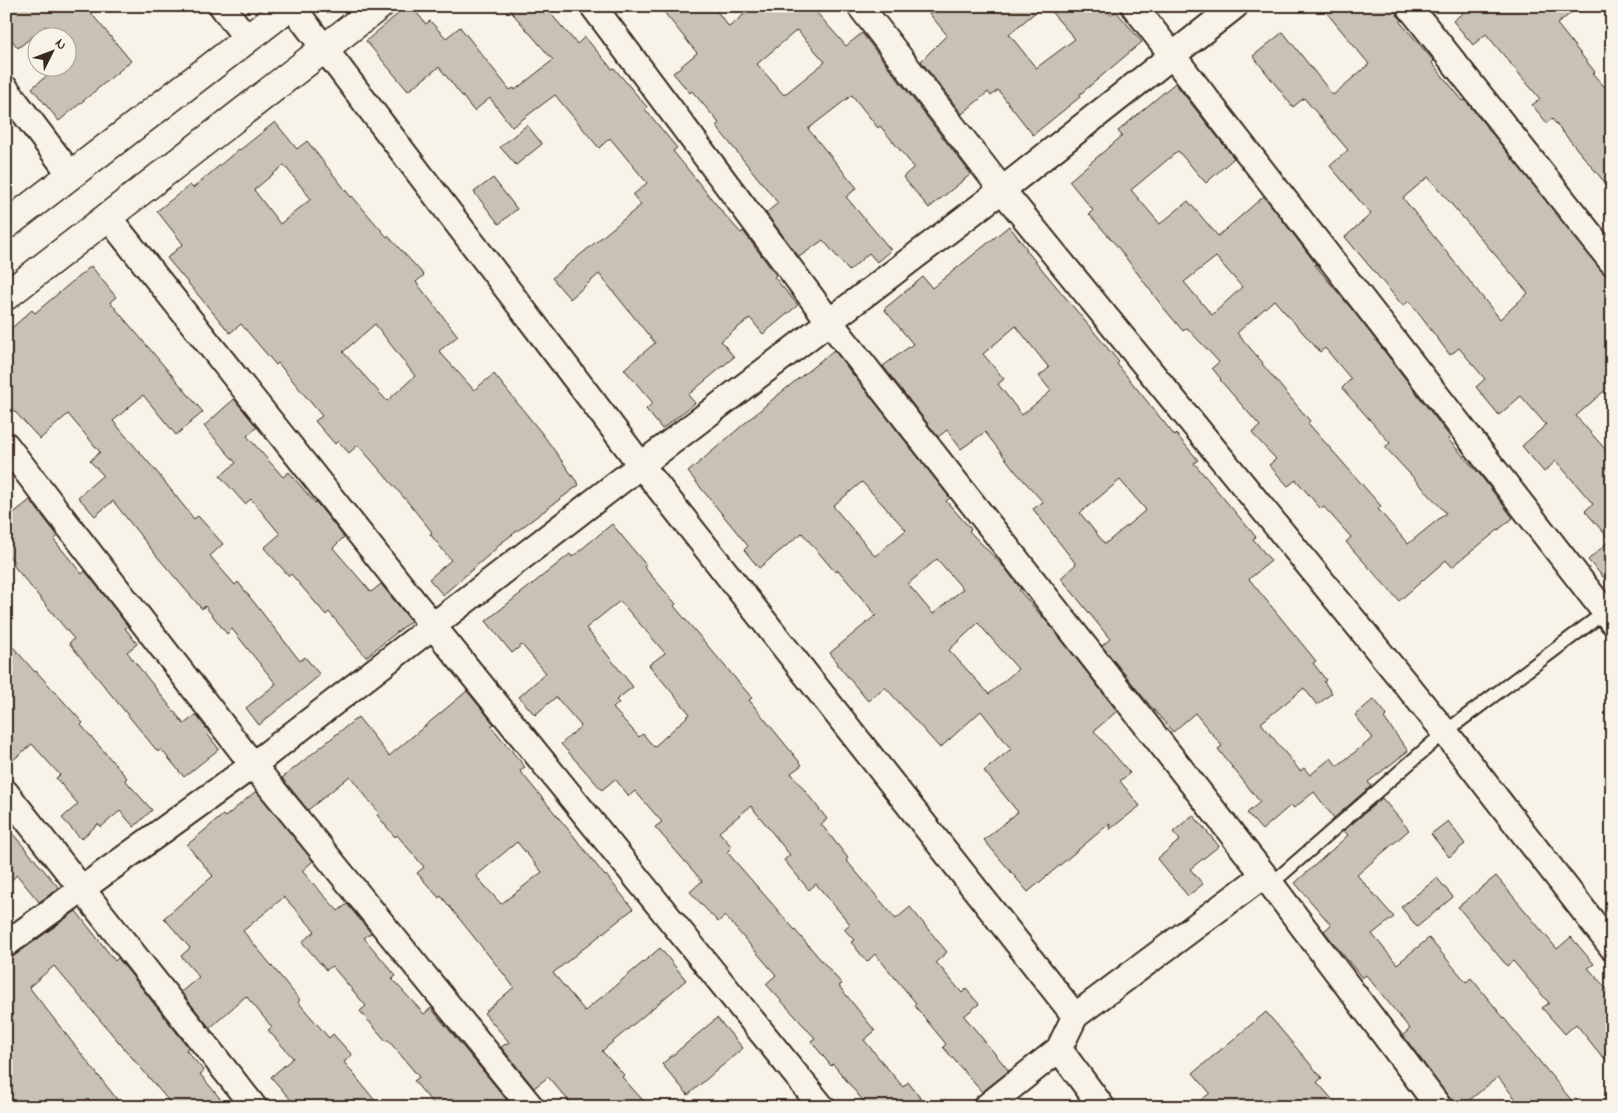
<svg xmlns="http://www.w3.org/2000/svg" width="1618" height="1113" font-family="'Indie Flower',sans-serif">
	<style>
		.building { fill: #c8c1b6; stroke: #3b2a1e; fill-rule: evenodd }
		.lines { fill: none; stroke-linecap: round; stroke-linejoin: round }
		.service-casing { stroke: #3b2a1e; stroke-width: 16 }
		.minor-casing { stroke: #3b2a1e; stroke-width: 29 }
		.secondary-casing { stroke: #3b2a1e; stroke-width: 31 }
		.service { stroke: #f7f3e8; stroke-width: 12 }
		.minor { stroke: #f7f3e8; stroke-width: 25 }
		.secondary { stroke: #f7f3e8; stroke-width: 28 }
	</style>
	<rect width="100%" height="100%" fill="#f7f3e8"/>
	<filter id="ink" filterUnits="userSpaceOnUse"><feTurbulence type="fractalNoise" baseFrequency=".02" numOctaves="2"/><feDisplacementMap in="SourceGraphic" scale="10" xChannelSelector="R" yChannelSelector="G"/><feConvolveMatrix kernelMatrix="1 2 1 2 8 2 1 2 1" color-interpolation-filters="sRGB"/></filter>
	<g filter="url(#ink)">
		<path class="building" d="M6,6H85L131,61L59,121L32,88L56,68H68V58L70,55L68,52V38H56L46,26L18,48L6,33Z
			M407,6H411L426,24L430,21L446,38L460,27L510,90L514,88L515,90L553,60L506,6H544L577,44L585,37L612,69L614,68L647,107L645,109L677,148L673,151L723,213L741,233L743,231L776,275L774,277L798,305L763,334L750,318L721,341L734,357L688,395L695,403L662,429L646,409L653,403L624,369L655,343L599,274L570,299L552,278L641,205L633,195L647,183L610,138L599,148L555,95L512,127L490,98L474,111L439,67L408,91L366,41Z
			M659,6H713L729,27L754,6H811L846,46L862,33L971,174L929,208L903,177L914,167L880,126L878,128L852,95L808,129L857,188L846,197L891,250L877,262L869,253L849,271L823,240L799,257L766,213L778,203L716,126L719,123L692,91L690,93L673,73L697,53ZM797,30L825,62L784,95L757,64Z
			M923,6H1043L1009,34L1036,68L1075,39L1046,6H1103L1111,15L1116,11L1142,42L1079,95L1080,97L1033,135L998,90L991,96L988,92L962,114L921,61L947,35Z
			M1321,6H1395L1397,15L1402,20L1400,22L1434,61L1432,63L1463,101L1465,100L1612,283V384L1576,416L1612,457V587L1588,560L1610,540L1585,511L1593,504L1556,461L1544,472L1522,446L1546,425L1521,396L1499,415L1476,387L1485,379L1459,348L1450,355L1409,301L1403,306L1345,237L1371,214L1330,166L1348,150L1304,98L1293,107L1253,56L1283,32L1333,95L1369,64ZM1428,177L1528,293L1500,319L1403,198Z
			M1471,6H1580L1557,24L1595,72L1593,74L1612,95V191L1552,119L1547,123L1532,105L1540,99L1486,34L1473,45L1453,21Z
			M1175,83L1234,158L1206,183L1178,151L1131,190L1160,224L1188,201L1218,236L1264,196L1316,264L1315,265L1355,313L1450,437L1448,439L1481,476L1513,518L1452,567L1446,560L1399,601L1346,542L1351,537L1324,507L1321,509L1296,480L1288,486L1269,465L1276,459L1252,433L1260,426L1220,380L1221,379L1212,368L1219,362L1187,328L1183,331L1162,306L1117,246L1089,214L1093,210L1069,181L1122,136L1118,131ZM1216,257L1242,287L1212,315L1184,282ZM1274,300L1320,352L1325,348L1351,379L1342,388L1390,443L1385,447L1446,513L1408,544L1378,509L1381,506L1308,423L1310,421L1262,364L1263,363L1237,333Z
			M275,122L297,149L307,141L351,197L352,196L387,237L388,236L424,275L416,282L458,336L439,351L474,390L494,374L544,436L579,485L497,546L498,547L443,595L429,579L451,560L430,534L432,532L406,500L358,445L349,453L338,441L335,444L315,421L322,416L278,363L276,365L241,324L230,333L167,258L183,244L157,211L190,185L193,188L239,149L240,150ZM284,165L311,199L280,224L254,190ZM375,324L415,376L387,401L343,352Z
			M527,125L542,144L516,165L500,147Z
			M493,178L517,209L499,224L474,192Z
			M1009,226L1027,249L1026,250L1119,362L1117,364L1175,436L1176,434L1198,460L1194,463L1256,537L1253,539L1271,561L1249,579L1316,661L1313,663L1326,680L1324,682L1332,693L1317,705L1304,688L1261,723L1300,771L1304,768L1310,775L1331,758L1337,766L1373,738L1355,715L1374,699L1387,715L1384,718L1408,751L1368,782L1371,786L1334,818L1314,792L1294,808L1291,805L1262,830L1247,813L1260,802L1218,749L1222,746L1195,713L1173,732L1147,702L1102,646L1110,639L1061,578L1076,564L1033,509L1043,502L1016,472L985,432L961,449L947,430L938,437L883,366L913,344L884,309L923,277L932,288ZM1016,326L1049,368L1039,376L1051,391L1022,415L998,384L1004,379L983,354ZM1120,480L1146,510L1105,544L1080,513Z
			M91,266L116,297L110,302L203,412L176,435L143,395L113,421L156,471L194,519L198,516L223,544L210,556L235,585L238,582L300,661L305,657L320,675L259,725L246,708L276,684L232,629L227,634L205,606L202,609L155,554L113,501L95,516L78,497L103,475L90,461L100,452L68,414L40,439L6,402V333L32,310L35,313Z
			M834,350L950,498L946,501L971,529L969,531L1005,568L1021,589L1019,590L1053,629L1117,711L1094,731L1130,773L1120,781L1140,806L1109,830L1110,823L1028,892L984,840L1018,812L984,771L1011,749L981,711L940,748L885,687L868,701L837,664L838,663L830,653L876,615L838,570L835,572L802,533L759,568L744,550L748,546L688,472L773,399ZM862,482L906,530L875,556L833,506ZM937,559L963,589L933,614L908,584ZM978,623L1018,669L989,694L949,650Z
			M234,399L257,427L247,436L283,477L289,472L315,503L316,502L344,537L333,548L371,592L381,584L411,621L366,657L329,612L326,615L291,574L289,576L264,548L280,534L251,499L245,504L220,476L236,463L204,426Z
			M30,500L58,536L54,540L82,574L85,571L128,626L125,628L137,644L127,652L184,724L196,715L210,733L208,735L219,749L184,777L161,749L158,752L69,643L74,639L13,565L15,563L6,553V519Z
			M612,524L646,565L644,567L676,604L674,606L752,698L749,700L802,765L791,773L827,819L821,824L848,858L846,860L896,919L910,907L947,952L936,962L962,993L966,989L979,1004L964,1016L1009,1071L982,1092L943,1047L946,1044L914,1005L916,1003L875,954L867,962L851,942L854,940L844,929L850,924L816,884L809,890L784,860L790,855L751,806L719,832L732,847L727,852L842,984L839,986L875,1031L864,1040L903,1087L908,1082L927,1107H868L833,1064L831,1066L811,1041L815,1038L766,984L776,975L725,916L718,922L690,892L702,881L655,827L662,822L635,791L629,796L615,779L602,790L561,744L581,726L556,697L535,715L519,697L546,673L522,645L512,653L486,621L570,554L572,557ZM620,601L665,653L649,665L690,714L654,747L643,734L639,737L613,708L619,703L616,700L633,687L586,628Z
			M6,639L35,672L36,671L83,723L81,725L127,778L125,780L152,810L134,827L120,811L101,827L98,824L81,839L62,818L78,804L56,778L60,775L32,744L6,766Z
			M467,691L494,724L491,726L525,767L520,771L572,834L605,876L606,875L633,909L553,973L585,1011L660,948L686,980L602,1051L624,1075L622,1077L649,1107H574L548,1077L534,1088L501,1047L509,1042L484,1013L514,987L441,896L439,898L417,873L424,867L397,835L395,837L377,815L379,813L350,776L308,810L282,778L358,717L389,756ZM517,842L542,872L501,904L476,876Z
			M256,791L313,861L302,871L338,911L347,904L371,933L364,938L396,976L392,979L424,1014L431,1008L507,1100L499,1107H436L414,1081L419,1077L388,1040L386,1041L360,1011L366,1006L332,966L326,970L302,942L315,931L284,897L243,931L300,1000L298,1002L329,1038L333,1034L352,1055L344,1062L380,1107H297L271,1077L293,1058L268,1030L272,1027L246,996L210,1028L181,992L199,977L181,956L190,948L164,918L213,876L187,845L223,815L225,817Z
			M1382,798L1409,830L1357,875L1394,917L1372,934L1397,964L1429,938L1466,982L1471,978L1577,1107H1522L1498,1077L1461,1107H1456L1403,1035L1410,1029L1366,975L1362,978L1324,931L1331,925L1295,883L1344,839L1348,835L1344,831Z
			M1193,815L1219,846L1190,869L1203,884L1188,896L1157,859L1180,840L1173,832Z
			M1448,821L1465,844L1449,857L1431,834Z
			M6,826L59,888L39,902L17,875L6,885Z
			M1496,876L1557,949L1571,937L1594,964L1588,968L1612,995V1066L1600,1054L1576,1024L1565,1034L1542,1008L1549,1003L1513,961L1507,966L1458,907Z
			M1437,878L1453,897L1417,927L1401,907Z
			M76,911L115,961L118,958L188,1047L186,1050L204,1071L200,1074L227,1107H174L54,966L29,987L123,1107H16L6,1094V958L14,956Z
			M1266,1012L1322,1078L1317,1082L1339,1107H1192L1210,1093L1193,1073Z
			M717,1018L743,1048L688,1095L662,1064Z"/>
		<g class="lines">
			<defs>
				<path id="service" d="M1271,884L1445,732L1605,612"/>
				<path id="minor" d="M222,6L247,39
					M292,6L641,465L1075,1016
					M593,6L829,321L1264,875L1439,1107
					M860,6L1002,190L1445,732L1612,947
					M1134,6L1612,621
					M1409,6L1612,262
					M6,89L71,175
					M108,217L433,626L822,1107
					M6,445L253,765L531,1107
					M6,793L254,1107
					M6,944L253,765L641,465L1002,190L1235,6
					M1059,1049L1102,1107
					M986,1107L1059,1049L1075,1016L1264,875"/>
				<path id="secondary" d="M6,225L290,6
					M6,296L379,6"/>
			</defs>
			<use href="#service" class="service-casing"/>
			<use href="#minor" class="minor-casing"/>
			<use href="#secondary" class="secondary-casing"/>
			<use href="#service" class="service"/>
			<use href="#minor" class="minor"/>
			<use href="#secondary" class="secondary"/>
		</g>
	</g>
	<rect width="1618" height="1113" fill="none" stroke="#f7f3e8" stroke-width="25"/>
	<rect x="12" y="12" width="1593" height="1088" fill="none" stroke="#3b2a1e" stroke-width="2" filter="url(#ink)"/>
	<g transform="translate(52 52) rotate(48)"><circle r="24" fill="#f7f3e8" stroke="#aca397"/>
	<path d="M0-4L9 19L0 12L-9 19Z" fill="#3b2a1e"/>
	<text y="-8" font-size="14" font-weight="bold" text-anchor="middle" fill="#3b2a1e">N</text>
	</g>
</svg>
